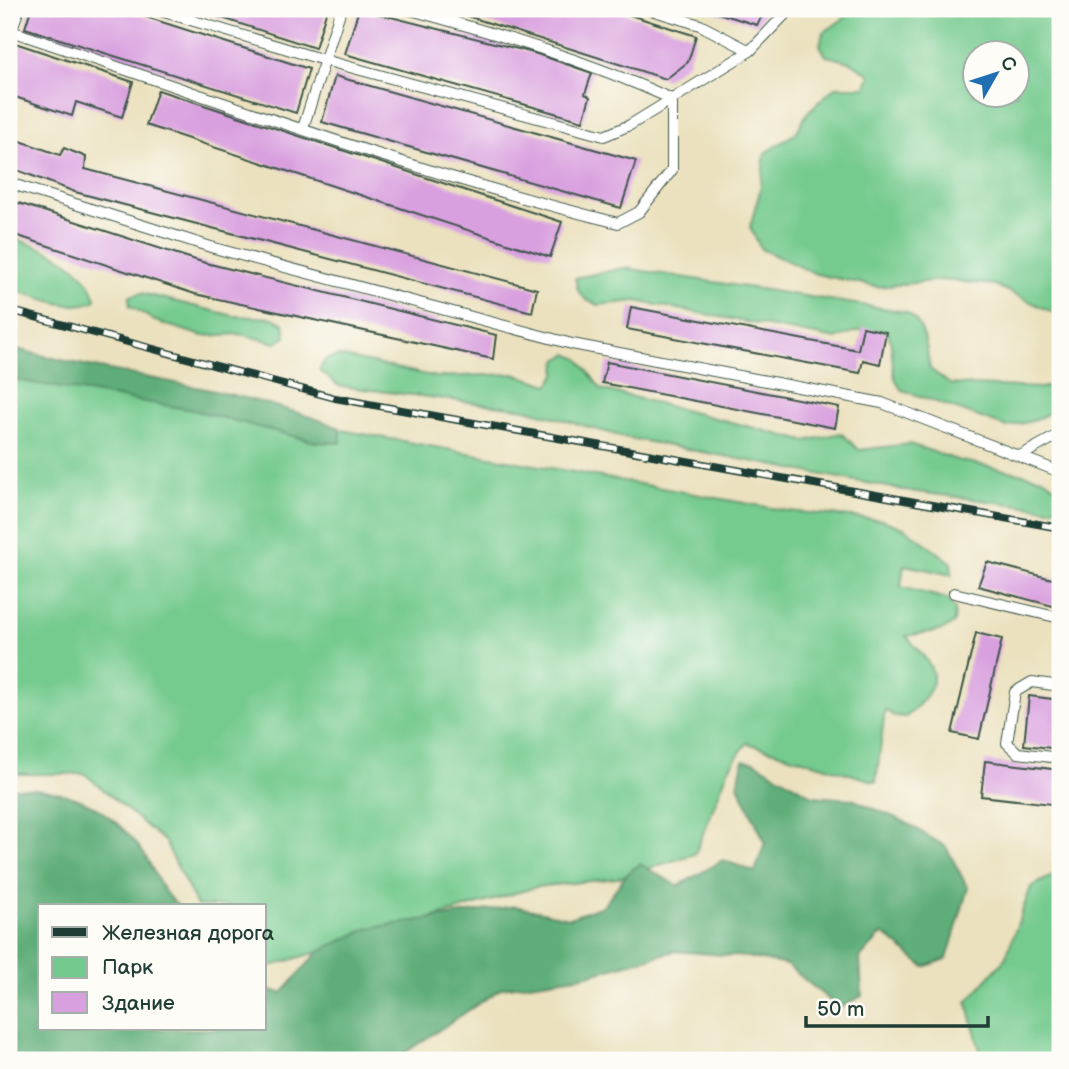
<svg xmlns="http://www.w3.org/2000/svg" width="1069" height="1069" font-family="'Balsamiq Sans',sans-serif">
	<style>
		.green { fill: #74ca8e; stroke: #4a8461; stroke-width: 2; fill-rule: evenodd }
		.forest { fill: #5fae79; stroke: #3f7656; stroke-width: 2 }
		.building { fill: #d9a0df }
		.lines { fill: none; stroke-linecap: round; stroke-linejoin: round }
		.lane-casing { stroke: #3e5649; stroke-width: 12 }
		.lane { stroke: #fff; stroke-width: 10 }
		.rail-casing { stroke: #1f3d34; stroke-width: 8 }
		.rail { stroke: #fdfcf7; stroke-width: 5; stroke-dasharray: 16; stroke-linecap: butt }
	</style>
	<rect width="100%" height="100%" fill="#fdfcf7"/>
	<filter id="ink" filterUnits="userSpaceOnUse"><feTurbulence type="fractalNoise" baseFrequency=".0143" numOctaves="2"/><feDisplacementMap in="SourceGraphic" scale="14" xChannelSelector="R" yChannelSelector="G"/><feConvolveMatrix kernelMatrix="1 2 1 2 8 2 1 2 1" color-interpolation-filters="sRGB"/></filter>
	<filter id="wash" filterUnits="userSpaceOnUse"><feTurbulence type="fractalNoise" baseFrequency=".00686" numOctaves="4" result="noise"/><feDisplacementMap in="SourceGraphic" scale="28" xChannelSelector="R" yChannelSelector="G"/><feGaussianBlur stdDeviation="1.57" result="paint"/><feColorMatrix in="noise" values="0 0 0 0 0 0 0 0 0 0 0 0 0 0 0 0 0 1.4 0 .05"/><feComposite in="paint" operator="in"/></filter>
	<g filter="url(#wash)">
		<rect width="100%" height="100%" fill="#ebe1be"/>
		<path class="green" d="M857,9H1060V316L995,285L941,280L878,287L816,274L761,249L750,227L760,191L765,153L796,133L808,112L835,87H866L870,75L851,62L826,56L820,45L823,33ZM974,52H1016V94H974Z
			M9,237C42,247 87,262 96,300C72,314 35,295 9,289Z
			M624,268L906,312C926,324 926,347 930,369L950,384L1040,388L1060,385V408L1032,421L1007,427L902,390C888,375 896,352 888,333C866,327 856,330 836,339L636,301L598,305L586,300L578,290L575,278Z
			M141,293L234,316L273,318L284,324L286,337L276,343L240,334L202,336L155,321L130,306L129,296Z
			M568,354L579,359L601,389L805,441L841,433L859,450L910,444L957,460L1043,478L1060,490V506L1050,509L909,491L623,437L526,409L339,386L319,370L326,359L339,356L437,377L514,374L549,385L556,374L557,360Z
			M9,378L225,409L788,511L882,520L906,529L951,562L952,575L904,565L901,587L947,599L955,610L954,623L943,630L906,636C938,671 946,681 906,717L894,716L885,710L876,782L747,743L729,768L695,854L617,878L536,887L264,968V906H197L165,842L85,774H9Z
			M1060,872V1060H987L981,1054L967,1002L1005,959L1031,887Z"/>
		<path class="forest" d="M9,347C118,378 235,385 340,428L341,443L316,442L193,410L9,379Z
			M743,760L755,762L813,796L852,799L903,821L946,847L968,888L947,959L924,967L883,933L860,958L862,996L839,1008L787,965L746,957L675,951L584,976L502,988L394,1060H9V788C66,787 104,803 140,848C155,868 158,890 178,906H40V1029H264V989L282,993L319,951L369,928L515,906L569,918L603,906L626,875L640,864L678,886L723,860L755,872L765,842L738,785Z"/>
		<g id="blocks">
			<path class="building" d="M31,9H121L309,69L296,113L25,28Z
				M194,9H327L315,48Z
				M359,9L534,53L592,73L585,94L590,97L583,121L345,54Z
				M445,9H611L696,36L688,62L666,79Z
				M705,9H766L757,25Z
				M9,41L133,82L122,117L76,102L72,116L9,95Z
				M335,76L636,161L621,208L322,122Z
				M158,90L562,222L550,257L146,125Z
				M9,137L60,155L64,148L86,157L85,169L537,289L532,312L75,192L9,167Z
				M9,200L202,262L496,335L493,359L195,294L9,233Z
				M631,307L858,350L863,327L886,332L880,364L863,360L860,373L627,329Z
				M607,362L839,407L835,428L602,383Z
				M987,562L1060,581V608L978,586Z
				M976,633L1002,639L979,739L952,733Z
				M1029,696L1060,700V749L1024,745Z
				M985,761L1060,770V805L981,796Z"/>
		</g>
	</g>
	<g filter="url(#ink)">
		<use href="#blocks" fill-opacity="0" stroke="#3e5649" stroke-width="2"/>
		<g class="lines">
			<defs>
				<path id="lane" d="M19,9L11,31C212,98 412,172 618,223L639,212L672,170V99C586,60 498,34 407,9
					M154,9L324,60L604,136L630,125L750,51L790,9
					M648,9L700,25L750,51
					M303,128L341,9
					M9,183L214,248L572,344L882,403L1060,472
					M1020,456L1060,434
					M954,593L1060,618
					M1060,686L1032,682L1015,692L1007,743L1018,753L1060,758"/>
			</defs>
			<use href="#lane" class="lane-casing"/>
			<use href="#lane" class="lane"/>
			<defs>
				<path id="rail" d="M9,310L335,398L1060,528"/>
			</defs>
			<use href="#rail" class="rail-casing"/>
			<use href="#rail" class="rail"/>
		</g>
	</g>
	<rect width="1069" height="1069" fill="none" stroke="#fdfcf7" stroke-width="35"/>
	<rect x="38" y="904" width="228" height="126" fill="#fdfcf7" stroke="#a4b0a9" stroke-width="2"/>
	<rect x="52" y="927" width="35" height="10" fill="#1f3d34" stroke="#a4b0a9" stroke-width="2"/>
	<text x="102" y="940" font-size="21" fill="#1f3d34">Железная дорога</text>
	<rect x="52" y="957" width="35" height="21" fill="#74ca8e" stroke="#a4b0a9" stroke-width="2"/>
	<text x="102" y="974" font-size="21" fill="#1f3d34">Парк</text>
	<rect x="52" y="992" width="35" height="21" fill="#d9a0df" stroke="#a4b0a9" stroke-width="2"/>
	<text x="102" y="1010" font-size="21" fill="#1f3d34">Здание</text>
	<g transform="translate(996 74) rotate(51)"><circle r="33" fill="#fdfcf7" stroke="#a4b0a9" stroke-width="2"/>
	<path d="M0-5L12 26L0 18L-12 26Z" fill="#1f6fb2"/>
	<text y="-10" font-size="19" font-weight="bold" text-anchor="middle" fill="#1f3d34">С</text>
	</g>
	<path d="M806 1016v10h182v-10" fill="none" stroke="#1f3d34" stroke-width="3.5"/>
	<text x="817" y="1016" font-size="21" fill="#1f3d34" stroke="#fdfcf7" stroke-width="5" paint-order="stroke">50 m</text>
</svg>
